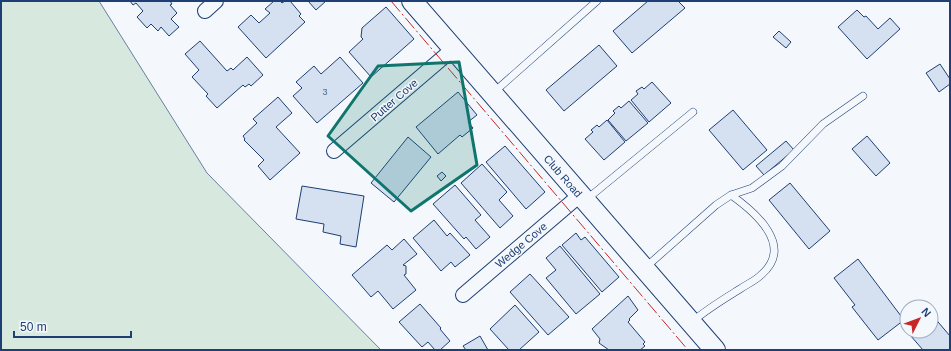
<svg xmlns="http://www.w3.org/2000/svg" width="951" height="351" font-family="Helvetica,sans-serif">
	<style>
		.green { fill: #d7e8df; stroke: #687fa3 }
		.building { fill: #d5e0f0; stroke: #1d3f73 }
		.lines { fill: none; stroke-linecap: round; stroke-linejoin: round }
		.lane-casing { stroke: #1d3f73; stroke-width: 8 }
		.street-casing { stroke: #1d3f73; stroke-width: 16 }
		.secondary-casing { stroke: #1d3f73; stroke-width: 22 }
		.lane { stroke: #f4f7fb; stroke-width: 7 }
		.street { stroke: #f4f7fb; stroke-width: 14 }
		.secondary { stroke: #f4f7fb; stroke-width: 20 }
		.power { stroke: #c62828; stroke-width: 1; stroke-dasharray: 14 3 2 3; stroke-linecap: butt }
		.marked { fill: #0f766e; fill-opacity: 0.2; stroke: #0f766e; stroke-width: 3; stroke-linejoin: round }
		.labels { text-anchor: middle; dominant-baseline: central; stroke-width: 3; stroke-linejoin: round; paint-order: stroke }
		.number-label { font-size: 9px; fill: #4b6792 }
		.street-label { font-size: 11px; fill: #1d3f73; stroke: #f4f7fb }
	</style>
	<rect width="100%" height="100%" fill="#f4f7fb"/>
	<path class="green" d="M1,1H99L207,173L381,350H1Z"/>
	<path class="building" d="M130,1H170L172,4L170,5L177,13L171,19L179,27L169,36L161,27L158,31L151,24L147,28L137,17L143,11L136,3L133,5Z
		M274,1H280L282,3L285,1H290L301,14L299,16L305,22L266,58L238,27L251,15L259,23L270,13L265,9Z
		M308,1H326L316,10Z
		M648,1H678L685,8L632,53L613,31Z
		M386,7L414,39L371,77L349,52L363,39L361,37L362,28Z
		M857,10L864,17L866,16L878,29L890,18L900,29L867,59L838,27Z
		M779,31L791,42L786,48L773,37Z
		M200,41L227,71L231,68L233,70L247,57L263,75L251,86L249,84L245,87L243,85L217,108L206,96L208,94L192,77L199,70L185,54Z
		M599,45L617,66L564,111L546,90Z
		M340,57L363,83L317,123L293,96L302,88L296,82L314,66L321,74Z
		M940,64L950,79V84L939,92L926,73Z
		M652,82L671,103L649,122L631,100L638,94L636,91L642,87L644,89Z
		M458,92L477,115L468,122L473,128L462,137L460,135L438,154L416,127Z
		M278,97L292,113L276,127L300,153L270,180L258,166L264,160L244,140L245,139L243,136L257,123L253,119Z
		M629,101L648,123L626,141L608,120L615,113L613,111L619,106L621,108Z
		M733,110L767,150L743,170L709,130Z
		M607,120L625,142L604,160L585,139L593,132L591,130L597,125L599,127Z
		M867,136L890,163L876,176L852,149Z
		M408,137L431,157L394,202L371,183Z
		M786,141L794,150L764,175L756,166Z
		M505,146L545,192L526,209L486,162Z
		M482,164L507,192L499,200L513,216L500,228L461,183Z
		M442,172L446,176L441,181L437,176Z
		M790,183L830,231L809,249L769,200Z
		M455,185L481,215L475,220L490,237L476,249L466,237L464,239L433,204Z
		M302,186L364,196L356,247L340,244L341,236L323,232L324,224L296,219Z
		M434,220L447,236L450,233L470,255L455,267L451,262L441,271L413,238Z
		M576,233L581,240L585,237L619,277L602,292L562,245Z
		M404,239L417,254L403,265L406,266V274L404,275L416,290L393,309L378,291L371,297L352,275L387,245L392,250Z
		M560,246L600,294L576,314L546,278L556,270L546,258Z
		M858,259L904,320L878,340L852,307L855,305L834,278Z
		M530,274L569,317L548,335L510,292Z
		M628,296L638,310L629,319L630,320L628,322L645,342L643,344L645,346L640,350H609L599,343L600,339L592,329Z
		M420,304L441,328L440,329L450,341L440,350H435L428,342L422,347L399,322Z
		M515,305L539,332L519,350H509L490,329Z
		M933,316L950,336V350H923L910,335L915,331H931V317Z
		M480,336L488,350H466L463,346Z"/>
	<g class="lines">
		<defs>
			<path id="lane" d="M493,93L597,1
				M587,199L693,112
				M646,267L716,205L731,195L752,188L782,166L823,124L863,96
				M692,322C707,309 724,299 740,289C747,284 755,281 761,275C795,246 755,212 731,195"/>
			<path id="street" d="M205,11L216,1
				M334,151L453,49
				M463,295L580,195"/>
			<path id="secondary" d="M412,1L715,350"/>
		</defs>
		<use href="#lane" class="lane-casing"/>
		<use href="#street" class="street-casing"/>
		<use href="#secondary" class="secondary-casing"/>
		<use href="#lane" class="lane"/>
		<use href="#street" class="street"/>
		<use href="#secondary" class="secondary"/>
		<path class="power" d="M391,1L688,350"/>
	</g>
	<path class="marked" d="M459,62L477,165L411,211L328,136L378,66Z"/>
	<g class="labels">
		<g class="number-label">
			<text x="325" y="92">3</text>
		</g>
		<g class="street-label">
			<text transform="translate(394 100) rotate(-41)">Putter Cove</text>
			<text transform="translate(563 176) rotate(49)">Club Road</text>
			<text transform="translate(521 245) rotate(-40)">Wedge Cove</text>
		</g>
	</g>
	<rect width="951" height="351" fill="none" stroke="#1d3f73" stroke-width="4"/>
	<g transform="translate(919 319) rotate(48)"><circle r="19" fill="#f4f7fb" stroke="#9eadc5"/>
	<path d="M0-3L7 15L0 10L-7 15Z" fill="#c62828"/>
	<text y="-6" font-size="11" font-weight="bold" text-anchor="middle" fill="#1d3f73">N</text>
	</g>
	<path d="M14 331v6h117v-6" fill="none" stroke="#1d3f73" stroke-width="2"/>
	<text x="20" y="331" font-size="12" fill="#1d3f73" stroke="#f4f7fb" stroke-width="3" paint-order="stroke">50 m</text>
</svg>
